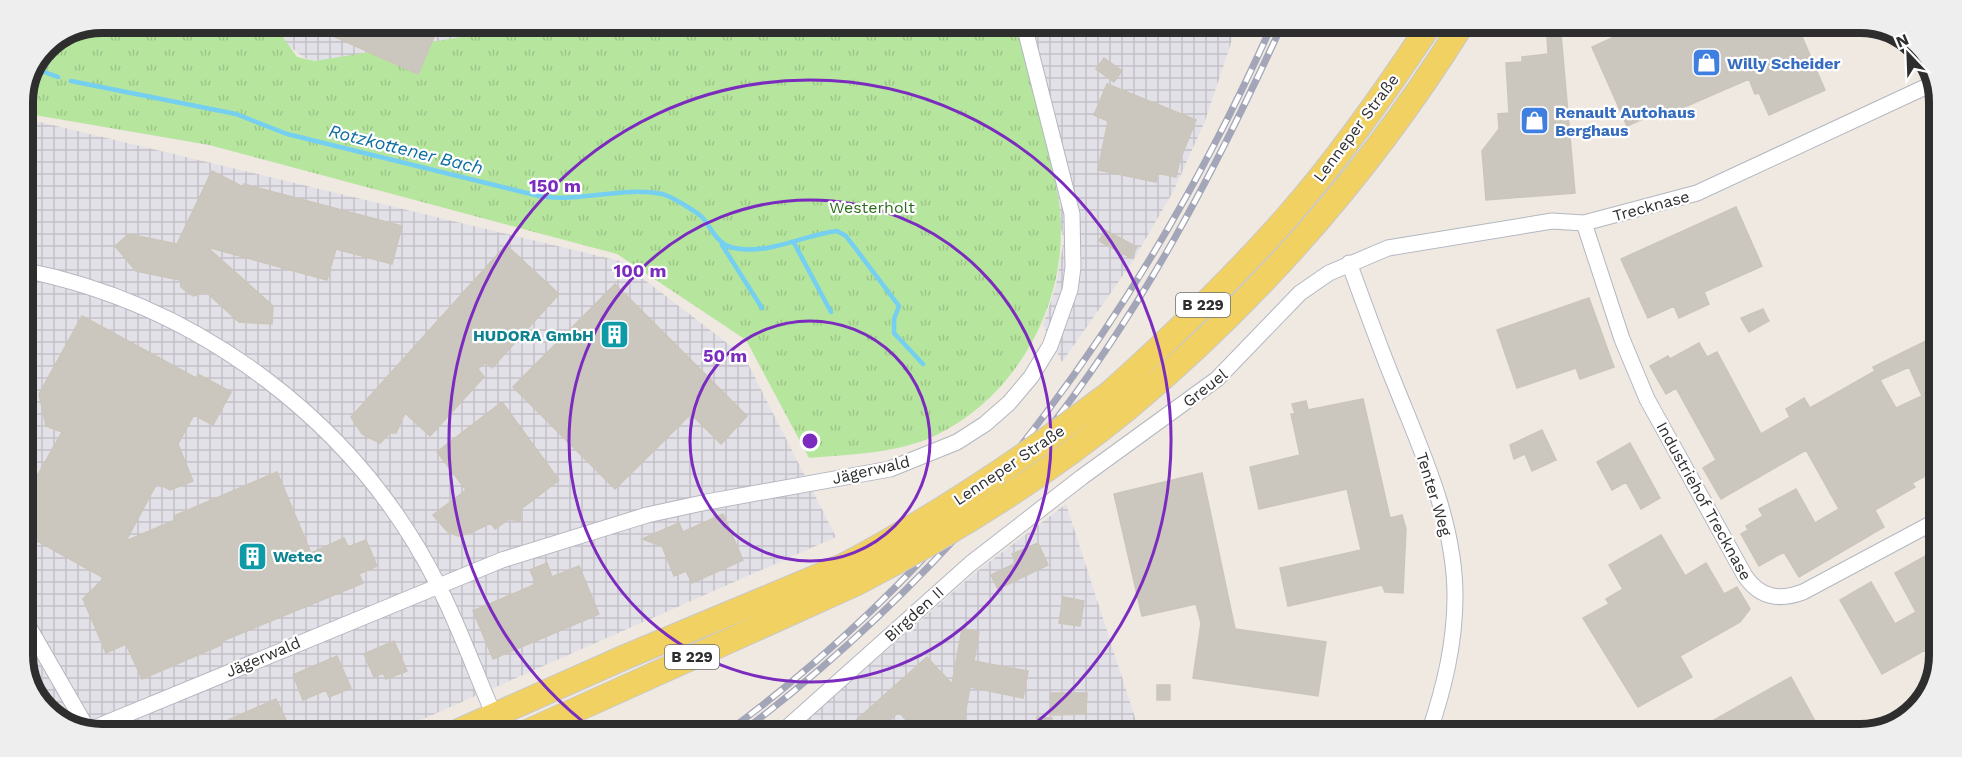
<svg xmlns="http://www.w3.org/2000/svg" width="1962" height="757" font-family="'Work Sans',sans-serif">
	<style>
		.industrial { fill: url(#industrial-grid) }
		.park { fill: url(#park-tufts) }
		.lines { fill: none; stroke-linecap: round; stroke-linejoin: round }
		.stream { stroke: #75cff0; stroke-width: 4.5 }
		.building { fill: #cbc7bf; stroke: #cbc5ba; stroke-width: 1.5; fill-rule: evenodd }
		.street-casing { stroke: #b4b7c1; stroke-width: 17 }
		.primary-casing { stroke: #c9c9c9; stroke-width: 26 }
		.street { stroke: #fff; stroke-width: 15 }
		.primary { stroke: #f2d163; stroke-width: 24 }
		.rail-casing { stroke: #a3a6b8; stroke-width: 7 }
		.rail { stroke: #fff; stroke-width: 4.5; stroke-dasharray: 14; stroke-linecap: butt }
		.primary-bridge-casing { stroke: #c9c9c9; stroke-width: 26; stroke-linecap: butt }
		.primary-bridge { stroke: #f2d163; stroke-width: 24 }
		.ring { fill: none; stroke: #7b2cbf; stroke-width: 3 }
		.labels { text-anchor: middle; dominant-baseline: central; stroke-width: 4.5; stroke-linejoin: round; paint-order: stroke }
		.shield { fill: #fff; stroke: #6d6d6d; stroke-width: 1.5 }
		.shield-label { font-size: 15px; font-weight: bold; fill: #2e2e2e }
		.shop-label { font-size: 16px; font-weight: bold; fill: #366cbe; stroke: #fff; text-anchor: start }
		.street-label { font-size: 16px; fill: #2e2e2e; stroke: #fff }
		.park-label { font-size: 16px; fill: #2c6e1b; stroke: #fff }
		.culture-label { font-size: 16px; font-weight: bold; fill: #0d838f; stroke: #fff; text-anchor: end }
		.water-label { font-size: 18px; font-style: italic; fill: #0d6fa3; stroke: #fff }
		.rim { fill: none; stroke: #2e2e2e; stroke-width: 8 }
		.centre { fill: #7b2cbf; stroke: #fff; stroke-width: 3 }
		.ring-label { font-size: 18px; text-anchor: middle; font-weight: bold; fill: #7b2cbf; stroke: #fff; stroke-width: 4.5; stroke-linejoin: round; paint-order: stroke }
	</style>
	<defs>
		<pattern id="industrial-grid" width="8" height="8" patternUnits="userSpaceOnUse" patternTransform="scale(1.5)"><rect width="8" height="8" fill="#e3e1e8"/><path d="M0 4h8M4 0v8" fill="none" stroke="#c3c1c7"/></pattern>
		<pattern id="park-tufts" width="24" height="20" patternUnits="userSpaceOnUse" patternTransform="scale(1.5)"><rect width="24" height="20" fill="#b6e59e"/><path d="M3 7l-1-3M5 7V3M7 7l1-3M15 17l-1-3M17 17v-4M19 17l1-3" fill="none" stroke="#9dc588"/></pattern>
	</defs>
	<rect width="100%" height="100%" fill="#efe9e1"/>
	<path class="industrial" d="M259,23L592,24L319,66L302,56Z
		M1001,25H1237L1205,121L1174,190L1131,264L1062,362L1043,325L1056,285L1064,239Z
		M23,118L620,261L744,356L836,537L396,731L76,730L39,704L23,660Z
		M1066,504L1140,733L793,732L976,572Z"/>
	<path class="park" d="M102,23H273L297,57L315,61L540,24L1019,25C1033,83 1050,143 1059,203C1072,296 1019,397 934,436C896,454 850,454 809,458L746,340L617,254L209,145L23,113V97L46,46Z"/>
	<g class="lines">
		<path class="stream" d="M36,69L58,77
			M71,81L236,114L287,134L539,196C579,203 622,186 662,194C671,196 695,211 702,217C712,228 716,244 734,248C769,255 803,235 837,231L846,236L899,306L894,319V333L923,364
			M794,243L831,312
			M722,245L762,308"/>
	</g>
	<path class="building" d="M304,23H440L418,74Z
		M1638,26L1789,27L1793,35L1800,32L1825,90L1769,115L1759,93L1755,94L1749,79L1673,112L1670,107L1627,126L1592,47Z
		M1561,34L1575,193L1486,200L1482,151L1499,129L1498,114L1509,113L1506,63L1522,62V57L1548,54L1547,35Z
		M1104,58L1122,71L1114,82L1096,69Z
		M1107,84L1196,120L1180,160L1176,177L1157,173L1156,182L1098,170L1108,121L1094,115Z
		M212,171L243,187L244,184L402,226L392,264L336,249L327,280L207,247L273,306L272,324L239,322L206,292L193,296L181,287L180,280L136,271L115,246L129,234L177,244Z
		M1736,207L1762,266L1704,292L1709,304L1679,318L1674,306L1648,318L1621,259Z
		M1105,230L1137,247L1131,258L1099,241Z
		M506,245L559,294L492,368L486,362L478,369L484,377L430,436L405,413L396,433H390L380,443L362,434L351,417Z
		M615,284L747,416L721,444L691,414L615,489L513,387Z
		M1589,298L1614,367L1580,379L1576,368L1517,388L1497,330Z
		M1763,309L1769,321L1749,332L1741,318Z
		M82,316L196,378L198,374L231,392L213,425L194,415L178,444L193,481L170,490L157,483L126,541L175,520L174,516L277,472L311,553L344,538L348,547L366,540L377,566L359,574L363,583L220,642L221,645L142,679L126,644L106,653L83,599L104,578L23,533V501L62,432L46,426L39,394Z
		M1938,335L1937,470L1912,483L1915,487L1875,510L1884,527L1799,577L1784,552L1759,566L1741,534L1748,530L1746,526L1763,516L1759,509L1796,489L1815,523L1839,509L1806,450L1721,499L1703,468L1716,460L1676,388L1666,394L1650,366L1668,356L1670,359L1699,343L1707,357L1717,352L1761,434L1790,417L1786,409L1804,398L1810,408L1875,371L1873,367ZM1909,367L1922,396L1896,408L1880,380Z
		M1363,399L1390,518L1402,515L1406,529L1403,593L1385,592L1382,585L1288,606L1280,568L1361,550L1347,489L1259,509L1250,467L1300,455L1291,414H1295L1292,404L1306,401L1308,410Z
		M502,402L559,480L521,509L520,521L509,519L495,529L491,523L468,534L458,536L448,532L433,515L466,490L437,452Z
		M1542,430L1556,460L1532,471L1525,454L1514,459L1510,445Z
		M1630,443L1660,498L1641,509L1626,482L1612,490L1597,462Z
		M1202,473L1235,629L1326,642L1318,696L1193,678L1201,623L1196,604L1142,616L1114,494Z
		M723,514L743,560L692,583L686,571L674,576L662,546L642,539L679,523L683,532Z
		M1661,535L1685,576L1706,563L1724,594L1737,587L1750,609L1740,622L1680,656L1692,677L1638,707L1583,618L1609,604L1606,599L1623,589L1609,565Z
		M1038,543L1048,565L998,589L991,575L1016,563L1012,554Z
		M1936,550L1935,668L1925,650L1882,674L1840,600L1871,582L1895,624L1916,612L1895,573Z
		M547,563L552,577L579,566L599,614L493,659L473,611L536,584L530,570Z
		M1063,597L1084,601L1080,626L1059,623Z
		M962,629L979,632L974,661L1028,671L1023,698L970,687L962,732H940L934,726L927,732H917L899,712L877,732H843L927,657L952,684Z
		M394,641L407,671L386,679L383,673L374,677L364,654Z
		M337,656L351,688L329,697L326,690L303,700L293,675Z
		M1791,677L1822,734H1689Z
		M1157,685H1170V700H1157Z
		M1051,693H1087L1086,714L1051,715Z
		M276,699L287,722L282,725L285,731L206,730Z
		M1037,717L1052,718V733L1037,732Z"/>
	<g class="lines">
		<defs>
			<path id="street" d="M1584,223L1622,339L1647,399L1745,576C1760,598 1779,601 1803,592L1936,521
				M1349,263C1364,303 1378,343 1394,382C1421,450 1455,521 1455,596C1455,644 1444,688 1429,733
				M23,270C200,305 357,423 438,585C462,632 479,683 501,731
				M23,617L88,730
				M89,730L502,560L647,515L707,502L890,469L957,442L985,424L1009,403L1031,377L1050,346L1070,290L1073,267L1072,214L1024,25
				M782,732L970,564L1082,477L1217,379L1300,293L1329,273L1388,248L1552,221L1584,223L1697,193L1934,83"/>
			<path id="primary" d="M1110,393C1172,337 1233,279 1288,216C1340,157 1386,91 1429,26
				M1128,408C1258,299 1371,170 1461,26
				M459,731L623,658L845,565
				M529,731L855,584"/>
		</defs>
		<use href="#street" class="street-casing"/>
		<use href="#primary" class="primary-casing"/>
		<use href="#street" class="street"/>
		<use href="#primary" class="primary"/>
		<defs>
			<path id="rail" d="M727,732C971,553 1149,300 1272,25
				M742,732C853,648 953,549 1040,440C1140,315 1215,171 1282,25"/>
		</defs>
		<use href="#rail" class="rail-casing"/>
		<use href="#rail" class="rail"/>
		<defs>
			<path id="primary-bridge" d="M845,565C939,515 1025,457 1110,393
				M855,584C952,534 1044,477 1128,408"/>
		</defs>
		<use href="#primary-bridge" class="primary-bridge-casing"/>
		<use href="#primary-bridge" class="primary-bridge"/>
	</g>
	<g class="ring">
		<circle cx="810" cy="441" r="120"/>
		<circle cx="810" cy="441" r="241"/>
		<path d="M595 731A361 361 0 1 1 1025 731"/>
	</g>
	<defs>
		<symbol id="shop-square" viewBox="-11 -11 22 22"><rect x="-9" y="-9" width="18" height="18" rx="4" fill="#3f7fe0" stroke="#fff"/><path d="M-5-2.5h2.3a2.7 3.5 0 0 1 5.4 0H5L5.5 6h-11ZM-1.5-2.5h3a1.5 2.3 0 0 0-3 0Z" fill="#fff"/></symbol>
		<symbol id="building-square" viewBox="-11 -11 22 22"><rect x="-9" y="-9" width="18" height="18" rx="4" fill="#0f9aa8" stroke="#fff"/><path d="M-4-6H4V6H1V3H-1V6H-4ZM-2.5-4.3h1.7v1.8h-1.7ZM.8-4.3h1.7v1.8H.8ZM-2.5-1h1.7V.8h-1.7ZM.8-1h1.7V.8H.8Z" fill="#fff"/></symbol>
	</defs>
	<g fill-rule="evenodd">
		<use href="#shop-square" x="1690" y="46" width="33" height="33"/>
		<use href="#shop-square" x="1518" y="104" width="33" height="33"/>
		<use href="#building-square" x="598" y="318" width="33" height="33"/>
		<use href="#building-square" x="236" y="540" width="33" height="33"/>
	</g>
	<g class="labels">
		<g class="shield">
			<rect x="1176" y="293" width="54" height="24" rx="4.5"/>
			<rect x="665" y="645" width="54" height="24" rx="4.5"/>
		</g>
		<g class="shield-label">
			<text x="1203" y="305">B 229</text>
			<text x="692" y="657">B 229</text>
		</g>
		<g class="shop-label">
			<text x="1727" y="63">Willy Scheider</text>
			<text x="1555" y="112">Renault Autohaus<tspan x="1555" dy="18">Berghaus</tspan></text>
		</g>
		<g class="street-label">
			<text transform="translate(1356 128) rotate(-53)">Lenneper Straße</text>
			<text transform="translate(1651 206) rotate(-15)">Trecknase</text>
			<text transform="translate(1205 388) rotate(-38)">Greuel</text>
			<text transform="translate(1009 465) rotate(-34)">Lenneper Straße</text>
			<text transform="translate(871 470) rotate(-13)">Jägerwald</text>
			<text transform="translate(1434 494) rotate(73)">Tenter Weg</text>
			<text transform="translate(1704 501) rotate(61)">Industriehof Trecknase</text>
			<text transform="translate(914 614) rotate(-42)">Birgden II</text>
			<text transform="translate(263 657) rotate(-23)">Jägerwald</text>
		</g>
		<g class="park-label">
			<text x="872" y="207">Westerholt</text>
		</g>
		<g class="culture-label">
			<text x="594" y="335">HUDORA GmbH</text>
			<text x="273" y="556" text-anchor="start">Wetec</text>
		</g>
		<g class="water-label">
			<text transform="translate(406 149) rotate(14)">Rotzkottener Bach</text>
		</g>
	</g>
	<path d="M0 0H1962V757H0ZM102 33H1860A69 69 0 0 1 1929 102V655A69 69 0 0 1 1860 724H102A69 69 0 0 1 33 655V102A69 69 0 0 1 102 33Z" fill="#eee" fill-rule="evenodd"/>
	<path class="rim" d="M102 33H1860A69 69 0 0 1 1929 102V655A69 69 0 0 1 1860 724H102A69 69 0 0 1 33 655V102A69 69 0 0 1 102 33Z"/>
	<circle cx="810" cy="441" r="9" class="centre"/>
	<g class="ring-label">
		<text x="555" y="192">150 m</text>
		<text x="640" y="277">100 m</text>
		<text x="725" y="362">50 m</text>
	</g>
	<g transform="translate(1908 54) rotate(337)" stroke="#ffffff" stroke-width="4.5" paint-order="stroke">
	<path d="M0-4.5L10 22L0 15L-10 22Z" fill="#2e2e2e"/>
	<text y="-9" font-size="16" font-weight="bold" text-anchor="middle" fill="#2e2e2e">N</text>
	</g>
</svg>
